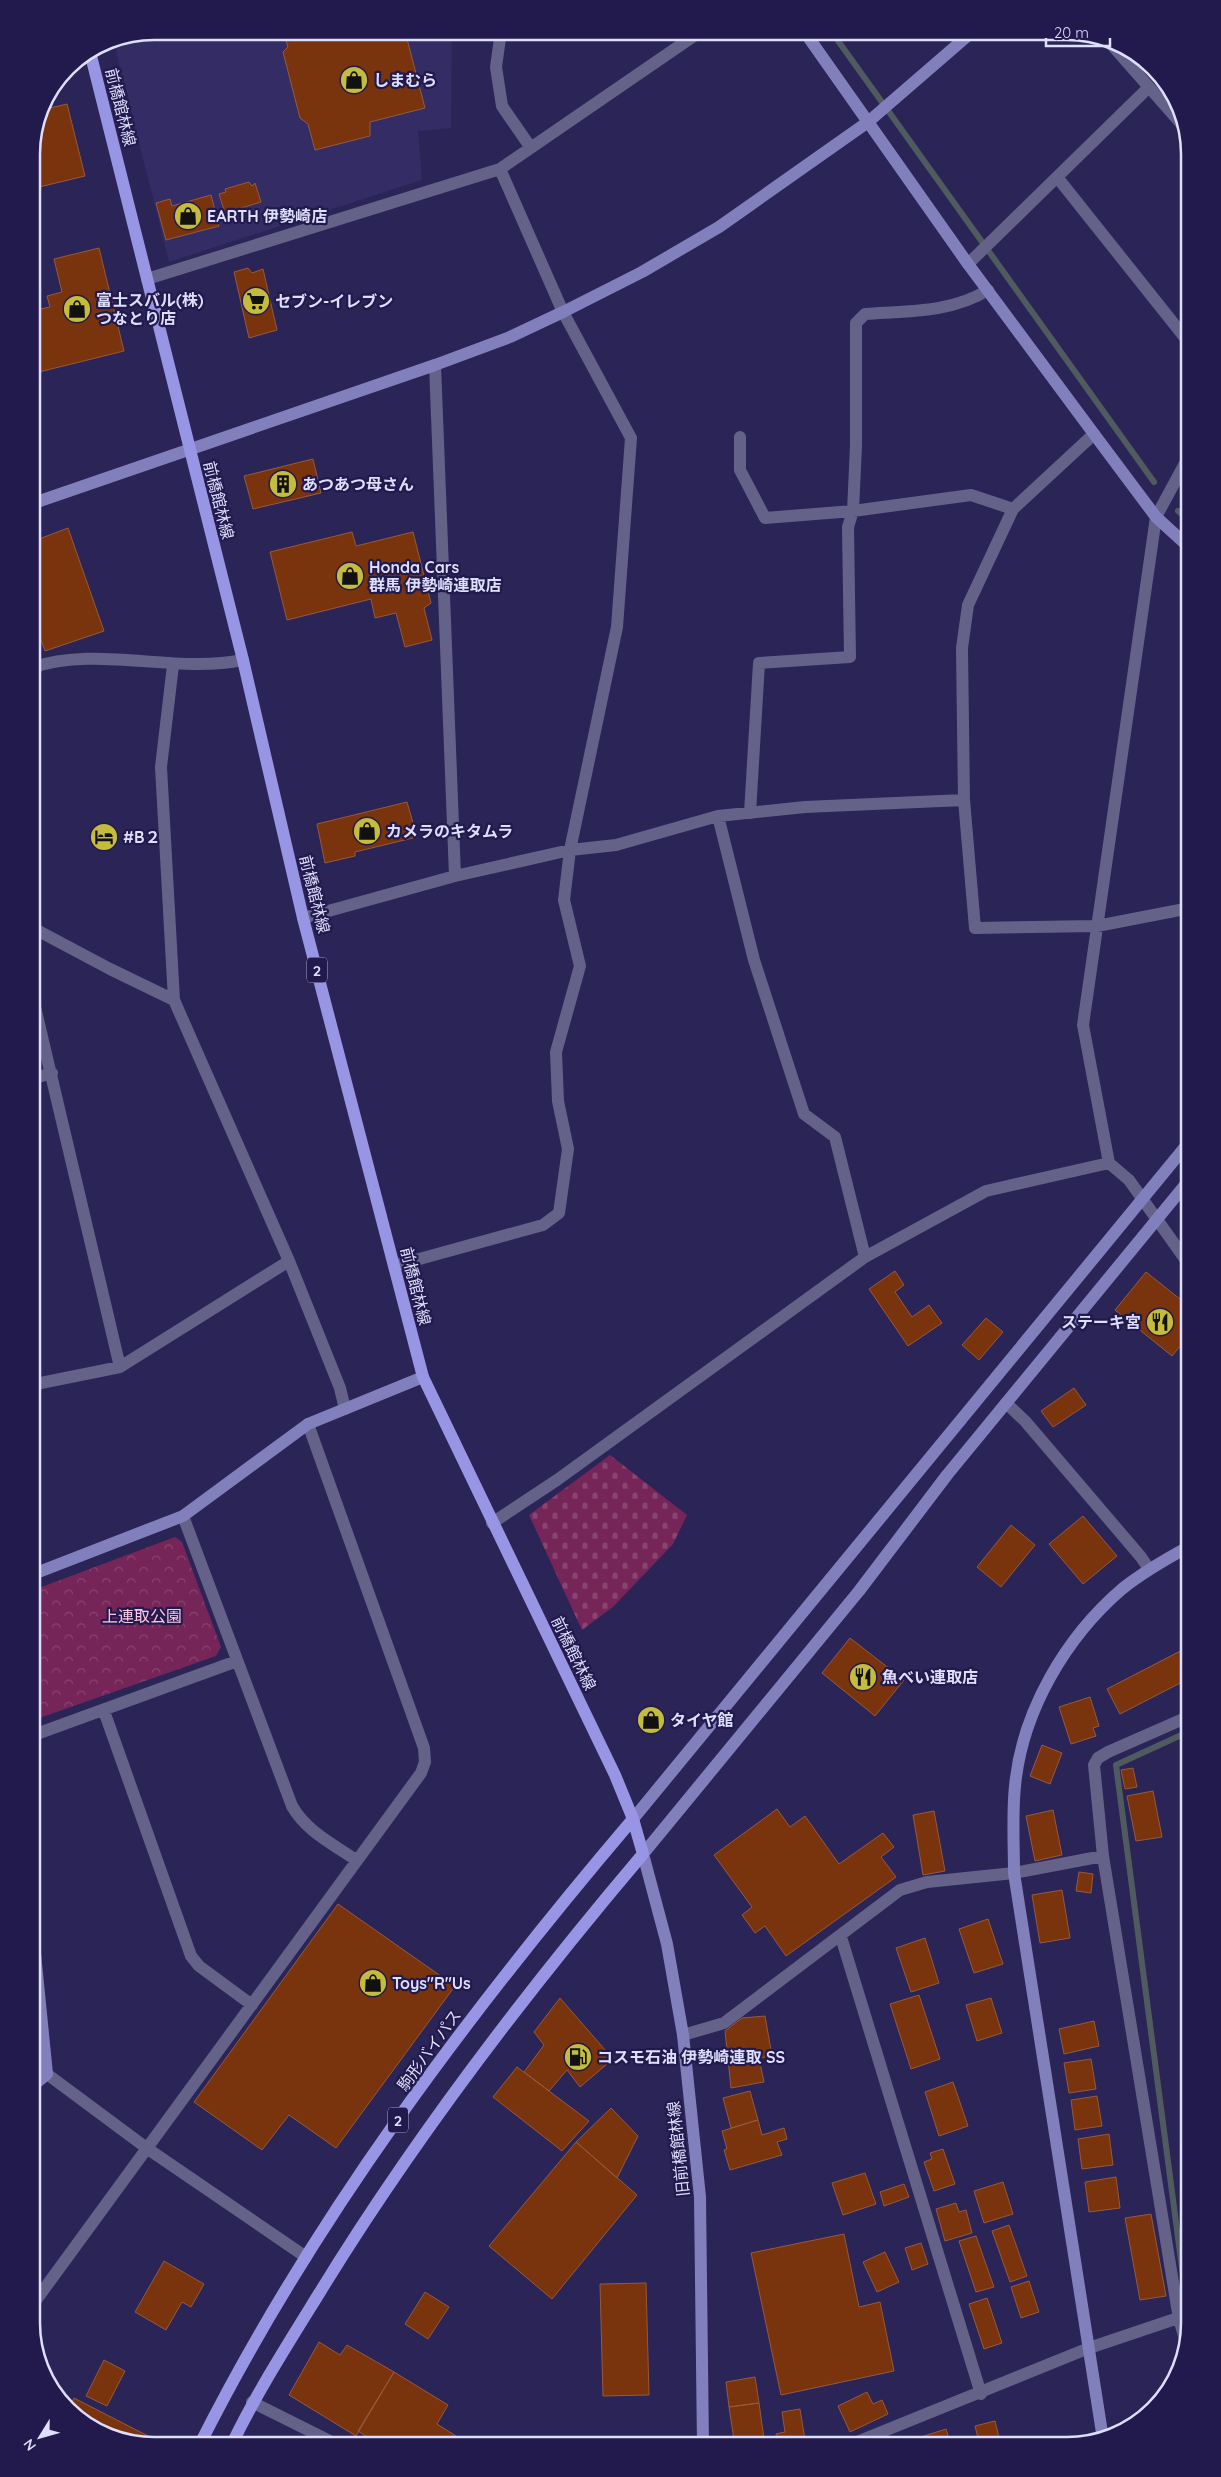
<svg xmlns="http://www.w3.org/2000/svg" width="1221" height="2477" font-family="Quicksand,'Noto Sans JP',sans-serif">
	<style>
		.built { fill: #332c65 }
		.forest { fill: url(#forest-crowns) }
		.cemetery { fill: url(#cemetery-stones) }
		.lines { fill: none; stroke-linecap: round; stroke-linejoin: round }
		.stream { stroke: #4f5b5f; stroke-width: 6 }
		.building { fill: #7a340d; stroke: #955a3e }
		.street { stroke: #646289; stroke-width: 12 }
		.secondary { stroke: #827fbd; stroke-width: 12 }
		.primary { stroke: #9995e5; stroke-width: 12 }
		.labels { text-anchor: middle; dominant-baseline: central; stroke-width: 4.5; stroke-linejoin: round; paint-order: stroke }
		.shield { fill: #221a4c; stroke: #a6a3c9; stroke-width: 1 }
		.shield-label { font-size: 15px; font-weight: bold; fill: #dedeff }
		.poi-label { font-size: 16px; font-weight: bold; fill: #dedeff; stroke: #221a4c; text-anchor: start }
		.street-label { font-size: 16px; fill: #dedeff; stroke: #221a4c }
		.park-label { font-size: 16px; fill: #fac8e3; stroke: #221a4c }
		.rim { fill: none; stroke: #dedeff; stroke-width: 2.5 }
	</style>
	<defs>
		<pattern id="forest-crowns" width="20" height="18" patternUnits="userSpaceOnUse" patternTransform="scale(1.25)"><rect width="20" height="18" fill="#762558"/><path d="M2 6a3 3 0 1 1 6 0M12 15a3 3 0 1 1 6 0" fill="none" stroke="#894471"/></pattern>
		<pattern id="cemetery-stones" width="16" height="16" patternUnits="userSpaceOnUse" patternTransform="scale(1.25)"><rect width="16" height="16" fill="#762558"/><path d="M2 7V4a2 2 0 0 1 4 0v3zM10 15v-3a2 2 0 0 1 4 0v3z" fill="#894471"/></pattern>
	</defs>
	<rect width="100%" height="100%" fill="#2b2457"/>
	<path class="built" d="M154,31H452L451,128L418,131L422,180L169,262L113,39Z"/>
	<path class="forest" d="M175,1537L182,1542L221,1647L216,1656L31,1721V1591Z"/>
	<path class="cemetery" d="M610,1455L687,1515L673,1544L613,1607L582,1630L529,1515Z"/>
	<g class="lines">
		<path class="stream" d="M831,31L1154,482
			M1178,511L1190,521
			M1185,2291L1116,1765L1190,1731"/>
	</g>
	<path class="building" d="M312,31H405L425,108L370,122V136L315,150L308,124L300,118L283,52L288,47L285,38Z
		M67,104L85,176L31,189V146L41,110Z
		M249,182L252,186L255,183L261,202L225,213L219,194L226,192L225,189Z
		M211,195L219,226L166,240L156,203L170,199L172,206Z
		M99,248L124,351L31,374V311L50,307L47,296L62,292L54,259Z
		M248,268L252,273L263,269L277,330L249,338L234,272Z
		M313,459L321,493L253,509L244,476Z
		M68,528L104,631L45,651L31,612V542Z
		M352,532L356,546L413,532L431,603L424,608L432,640L405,647L396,613L375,618L371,599L287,620L270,552Z
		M407,802L417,837L355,852V856L325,863L317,824Z
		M895,1271L904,1285L895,1292L912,1317L929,1305L942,1323L908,1346L869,1289Z
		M1146,1272L1190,1307V1334L1172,1356L1115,1310Z
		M986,1318L1003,1332L979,1360L962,1345Z
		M1074,1388L1086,1405L1053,1427L1041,1411Z
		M1083,1516L1117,1556L1083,1584L1049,1544Z
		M1011,1525L1035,1545L1001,1587L977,1567Z
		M850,1638L904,1680L875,1716L822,1673Z
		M1190,1646V1678L1120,1714L1107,1689Z
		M1090,1697L1099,1726L1093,1728L1096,1736L1071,1744L1059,1707Z
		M1042,1745L1062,1753L1050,1784L1030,1776Z
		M1133,1768L1137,1787L1125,1789L1121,1770Z
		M1153,1791L1162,1837L1136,1841L1127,1796Z
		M777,1809L790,1827L805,1816L839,1864L883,1833L894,1847L881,1857L896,1877L786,1956L765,1926L755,1933L742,1915L752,1907L714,1855Z
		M1053,1810L1062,1855L1035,1861L1026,1816Z
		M934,1811L945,1871L923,1875L913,1815Z
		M1079,1872L1093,1874L1091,1893L1076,1891Z
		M1062,1890L1070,1938L1040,1943L1032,1895Z
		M338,1904L455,1986L336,2148L289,2115L262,2150L194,2102Z
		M988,1919L1003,1964L974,1973L959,1929Z
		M925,1938L939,1983L911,1992L896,1948Z
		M919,1995L940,2059L911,2069L890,2004Z
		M560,1998L613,2059L580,2087L567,2070L549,2091L524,2072L544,2045L534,2032Z
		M991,1998L1002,2033L977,2041L966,2005Z
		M765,2016L772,2056L759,2058L764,2082L731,2088L725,2031L742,2018Z
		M1094,2021L1099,2046L1064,2054L1059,2029Z
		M1091,2059L1096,2089L1069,2093L1064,2063Z
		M517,2067L589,2121L562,2151L493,2097Z
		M953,2082L968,2126L939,2136L925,2092Z
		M750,2091L758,2120L731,2128L723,2098Z
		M1097,2096L1102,2126L1075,2130L1071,2100Z
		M611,2108L638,2136L617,2178L576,2142Z
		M758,2120L762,2135L784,2128L787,2139L777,2142L782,2155L730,2170L724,2150L727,2149L722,2131Z
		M1109,2134L1113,2165L1082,2169L1078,2139Z
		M576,2142L637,2195L552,2299L489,2246Z
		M943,2149L955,2184L934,2191L924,2162L932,2159L930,2153Z
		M865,2173L876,2204L843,2215L832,2183Z
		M1116,2177L1120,2208L1089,2212L1085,2182Z
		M1003,2182L1013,2214L984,2223L974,2191Z
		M904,2184L909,2197L884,2206L880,2192Z
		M956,2203L959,2212L966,2210L972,2233L945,2241L936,2209Z
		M1151,2214L1166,2296L1140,2300L1125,2218Z
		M1009,2225L1027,2276L1010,2282L992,2231Z
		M844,2234L859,2307L880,2302L894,2371L781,2395L751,2253Z
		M976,2236L994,2287L976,2292L959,2241Z
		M921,2243L928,2264L912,2270L905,2248Z
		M885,2252L899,2282L877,2292L863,2262Z
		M164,2261L204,2284L191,2307L182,2302L166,2330L135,2312Z
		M1029,2281L1039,2312L1021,2318L1011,2287Z
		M646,2283L649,2395L603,2396L600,2284Z
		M425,2292L449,2307L428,2339L405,2324Z
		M987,2298L1002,2343L984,2349L969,2304Z
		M319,2342L340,2355L347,2345L394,2372L356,2436L289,2395Z
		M104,2360L125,2371L107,2406L86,2396Z
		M394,2372L448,2405L437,2424L456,2436L450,2446H381L358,2431Z
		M755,2377L759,2403L729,2407L726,2382Z
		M867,2392L873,2404L882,2400L888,2414L850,2432L838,2406Z
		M74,2398L148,2436L144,2445L86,2425L70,2406Z
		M759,2403L765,2446H735L729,2407Z
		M800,2409L806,2446H778L776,2434L785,2432L782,2412Z
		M995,2421L1001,2446H980L975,2426Z
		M946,2429L951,2446H924L921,2437Z"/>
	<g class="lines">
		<path class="street" d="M501,31L496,67L502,106L531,148
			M1112,45L1185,128
			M1057,177L1190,344
			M968,264L1148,88
			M147,279L500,169L701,31
			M435,365L455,876
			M1094,434L1013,509L968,605L962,648L964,800L975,928L1097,926L1190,908
			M740,437V470L765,518L853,511L971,495L1013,509
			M173,665L161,767L174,1000L289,1261L340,1388L345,1409
			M31,668C98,645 173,674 243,660
			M750,813L759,663L850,657L848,527L853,511L856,446V323L865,314C907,311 951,313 988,290
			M718,816L754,960L804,1114L835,1137L865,1257
			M303,918L455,876L570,850L616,845L718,816L805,807L964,800
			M31,927L110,969L174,1000
			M31,990L120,1367
			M31,1079L52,1073
			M394,1266L543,1225L559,1213L568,1149L558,1101L556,1052L580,966L564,900L570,850L617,627L631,438L563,312L500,169
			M1190,1266L1129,1180L1109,1163L1083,1025L1156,517L1190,454
			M31,1385L120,1367L289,1261
			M1006,1403L1025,1421L1141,1557L1149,1569
			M183,1516L292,1806C306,1831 333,1844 356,1860
			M492,1523L557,1480L865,1257L986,1191L1109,1163
			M104,1711L191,1956L199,1966L252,2005
			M31,1736L237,1661
			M841,1937L981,2394
			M683,2035L724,2023L900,1890L927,1882L1014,1873L1103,1856
			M47,2074L148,2149L306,2257
			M31,2307L421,1773L425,1762L424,1748L308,1424
			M1185,2339L1179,2319L1103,1856L1094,1765L1098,1758L1108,1752L1190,1716
			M252,2402L340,2446
			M847,2446L1089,2348L1190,2314"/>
		<path class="secondary" d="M804,31L968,264L1094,434L1156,517L1190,548
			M31,504L435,365L510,337L563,312L642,272L719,227L868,122L972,32
			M31,1575L183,1516L308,1424L423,1377
			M633,1819L1190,1141
			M31,2087L47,2074L31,1913
			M1103,2439L1014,1873C1014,1845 1012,1814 1015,1786C1022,1711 1066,1637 1122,1589C1143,1572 1166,1559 1190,1546
			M703,2446L700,2197L683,2035L667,1944L643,1854L859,1591L947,1475L1190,1179"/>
		<path class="primary" d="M90,52L243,660L303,918L423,1377L615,1775L633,1819L643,1854C526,1992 415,2137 320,2292C289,2342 257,2392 231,2446
			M199,2446C313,2219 469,2012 633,1819"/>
	</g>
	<defs>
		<symbol id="shop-disc" viewBox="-11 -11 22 22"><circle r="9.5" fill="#c5bc3d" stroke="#221a4c"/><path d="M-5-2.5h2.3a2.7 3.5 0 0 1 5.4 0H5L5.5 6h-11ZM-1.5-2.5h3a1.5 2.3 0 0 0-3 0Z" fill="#111"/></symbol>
		<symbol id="supermarket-disc" viewBox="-11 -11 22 22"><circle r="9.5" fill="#c5bc3d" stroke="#221a4c"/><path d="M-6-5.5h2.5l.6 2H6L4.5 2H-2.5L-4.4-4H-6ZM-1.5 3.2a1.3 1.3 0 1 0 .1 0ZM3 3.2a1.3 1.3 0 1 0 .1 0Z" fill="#111"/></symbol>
		<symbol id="building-disc" viewBox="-11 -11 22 22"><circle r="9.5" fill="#c5bc3d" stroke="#221a4c"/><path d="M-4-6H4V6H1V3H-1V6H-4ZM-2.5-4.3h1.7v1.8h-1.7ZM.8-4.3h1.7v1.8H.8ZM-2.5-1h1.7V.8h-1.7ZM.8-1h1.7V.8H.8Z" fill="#111"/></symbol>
		<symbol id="hotel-disc" viewBox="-11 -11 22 22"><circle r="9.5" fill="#c5bc3d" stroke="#221a4c"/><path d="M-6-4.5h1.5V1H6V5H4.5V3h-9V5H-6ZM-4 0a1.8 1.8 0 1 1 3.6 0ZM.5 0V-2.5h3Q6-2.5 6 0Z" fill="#111"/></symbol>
		<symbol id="restaurant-disc" viewBox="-11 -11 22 22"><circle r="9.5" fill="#c5bc3d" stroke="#221a4c"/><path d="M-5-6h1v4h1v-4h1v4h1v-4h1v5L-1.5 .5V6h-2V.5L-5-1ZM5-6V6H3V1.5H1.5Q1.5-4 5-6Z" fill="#111"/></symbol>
		<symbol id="fuel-disc" viewBox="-11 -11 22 22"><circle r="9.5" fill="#c5bc3d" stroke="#221a4c"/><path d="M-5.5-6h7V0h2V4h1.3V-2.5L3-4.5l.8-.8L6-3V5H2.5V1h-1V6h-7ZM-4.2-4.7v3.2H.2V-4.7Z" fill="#111"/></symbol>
	</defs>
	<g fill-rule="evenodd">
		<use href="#shop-disc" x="338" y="64" width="32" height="32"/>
		<use href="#shop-disc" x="172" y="200" width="32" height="32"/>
		<use href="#supermarket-disc" x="240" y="285" width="32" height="32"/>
		<use href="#shop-disc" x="61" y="293" width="32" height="32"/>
		<use href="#building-disc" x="267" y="468" width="32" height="32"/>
		<use href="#shop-disc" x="334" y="560" width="32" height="32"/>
		<use href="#shop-disc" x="351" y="815" width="32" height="32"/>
		<use href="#hotel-disc" x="88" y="821" width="32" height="32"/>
		<use href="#restaurant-disc" x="1144" y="1306" width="32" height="32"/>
		<use href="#restaurant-disc" x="847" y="1661" width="32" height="32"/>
		<use href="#shop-disc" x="635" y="1704" width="32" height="32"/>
		<use href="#shop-disc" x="357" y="1967" width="32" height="32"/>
		<use href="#fuel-disc" x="562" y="2041" width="32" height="32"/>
	</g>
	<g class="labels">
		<g class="shield">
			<rect x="307" y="957.5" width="20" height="25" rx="4"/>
			<rect x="388" y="2107.5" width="20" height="25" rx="4"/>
		</g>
		<g class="shield-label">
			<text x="317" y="970">2</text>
			<text x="398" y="2120">2</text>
		</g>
		<g class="poi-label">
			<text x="373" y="80">しまむら</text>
			<text x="207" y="216">EARTH 伊勢崎店</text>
			<text x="96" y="300">富士スバル(株)<tspan x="96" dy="18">つなとり店</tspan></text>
			<text x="275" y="301">セブン-イレブン</text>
			<text x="302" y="484">あつあつ母さん</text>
			<text x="369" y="567">Honda Cars<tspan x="369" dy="18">群馬 伊勢崎連取店</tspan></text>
			<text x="386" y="831">カメラのキタムラ</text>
			<text x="123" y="837">#B２</text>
			<text x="1141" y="1322" text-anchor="end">ステーキ宮</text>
			<text x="882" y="1677">魚べい連取店</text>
			<text x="670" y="1720">タイヤ館</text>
			<text x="392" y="1983">Toys"R"Us</text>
			<text x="597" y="2057">コスモ石油 伊勢崎連取 SS</text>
		</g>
		<g class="street-label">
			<text transform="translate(121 107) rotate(76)">前橋館林線</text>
			<text transform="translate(219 500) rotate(76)">前橋館林線</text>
			<text transform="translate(315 894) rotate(76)">前橋館林線</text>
			<text transform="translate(416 1286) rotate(76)">前橋館林線</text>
			<text transform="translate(574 1653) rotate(64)">前橋館林線</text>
			<text transform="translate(429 2050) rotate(-54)">駒形バイパス</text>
			<text transform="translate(678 2149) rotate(-96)">旧前橋館林線</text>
		</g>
		<g class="park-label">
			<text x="142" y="1616">上連取公園</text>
		</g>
	</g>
	<path d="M0 0H1221V2477H0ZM154 40H1067A114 114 0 0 1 1181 154V2323A114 114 0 0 1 1067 2437H154A114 114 0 0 1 40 2323V154A114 114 0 0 1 154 40Z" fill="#221a4c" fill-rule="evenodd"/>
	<path class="rim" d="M154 40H1067A114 114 0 0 1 1181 154V2323A114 114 0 0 1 1067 2437H154A114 114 0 0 1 40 2323V154A114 114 0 0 1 154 40Z"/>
	<g transform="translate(40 2437) rotate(233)" stroke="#221a4c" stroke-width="4" paint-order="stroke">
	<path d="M0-4L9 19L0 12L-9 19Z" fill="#dedeff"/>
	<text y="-8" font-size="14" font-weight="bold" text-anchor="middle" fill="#dedeff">N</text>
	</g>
	<path d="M1046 38v8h64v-8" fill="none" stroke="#dedeff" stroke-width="2.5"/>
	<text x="1054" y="38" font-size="15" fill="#dedeff" stroke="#221a4c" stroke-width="4" paint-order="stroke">20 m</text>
</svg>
